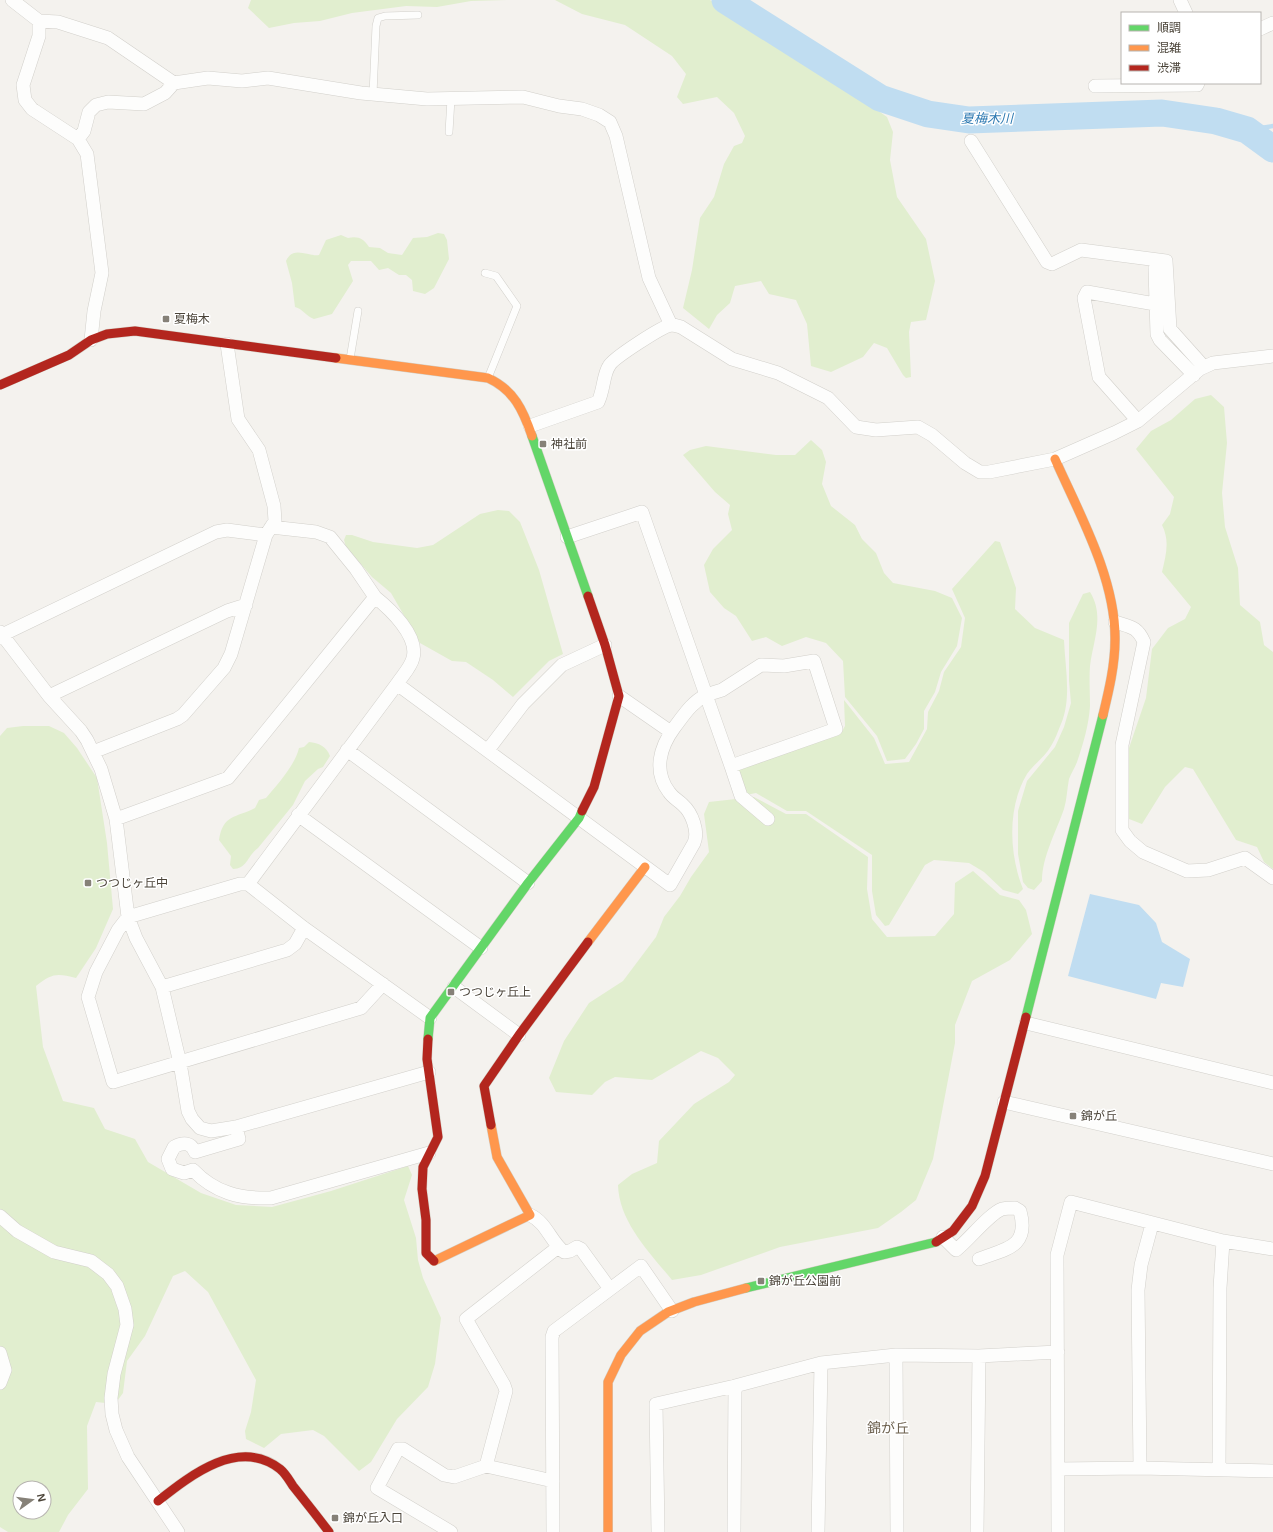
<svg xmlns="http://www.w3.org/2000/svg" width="1273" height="1532" font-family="Helvetica,'Noto Sans JP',sans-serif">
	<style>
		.green { fill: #e1eecf; fill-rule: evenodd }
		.water { fill: #c0ddf1 }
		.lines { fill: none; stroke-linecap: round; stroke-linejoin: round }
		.stream { stroke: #c0ddf1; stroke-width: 4.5 }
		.river { stroke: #c0ddf1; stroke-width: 27 }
		.lane-casing { stroke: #d2d0cb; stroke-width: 8 }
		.street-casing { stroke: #d2d0cb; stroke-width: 14 }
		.fast-casing { stroke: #d3cfc5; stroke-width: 10 }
		.slow-casing { stroke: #d3cfc5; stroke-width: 10 }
		.jam-casing { stroke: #d3cfc5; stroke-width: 10 }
		.lane { stroke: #fdfdfc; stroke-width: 7 }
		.street { stroke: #fdfdfc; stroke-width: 13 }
		.fast { stroke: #63d668; stroke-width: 9 }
		.slow { stroke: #ff974d; stroke-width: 9 }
		.jam { stroke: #b3261e; stroke-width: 9 }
		.poi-dot { fill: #868178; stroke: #fff; stroke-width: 1.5 }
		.labels { text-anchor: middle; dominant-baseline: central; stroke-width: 3; stroke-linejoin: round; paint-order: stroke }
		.poi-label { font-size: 12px; fill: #4b4439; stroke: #fff; text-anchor: start }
		.water-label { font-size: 13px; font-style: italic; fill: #2e7ab2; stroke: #fff }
		.quarter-label { font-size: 14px; fill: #6e6250; stroke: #fff }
	</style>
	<rect width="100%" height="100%" fill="#f4f2ee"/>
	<path class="green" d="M251,0H507L471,1L437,7L406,6L352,13L320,21L294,23L269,28L248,8Z
		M555,0H710L807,61L887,117L893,132L890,160L897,197L926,239L935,281L926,320L911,322L909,332L911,377L906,378L903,375L887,348L874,343L863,357L831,372L811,366L807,324L796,300L769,294L761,281L735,286L730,303L717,315L709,329L683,308L692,270L700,218L714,197L724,164L734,146L742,143L745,136L734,113L717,97L683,104L677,97L686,74L672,56L625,25L582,14Z
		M438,233L444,234L447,240L449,259L434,288L425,294L413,291L412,280L406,275H399L388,268L379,270L371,261H351L348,265L353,281L332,314L314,319C306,316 303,309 295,307L292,283L286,261C293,245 308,257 319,255L326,240L341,235L348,238C358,236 363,238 369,247L380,248L388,253L402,255L413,238L427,237Z
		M1211,395L1224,407L1227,443L1222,493L1225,527L1238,568L1240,605L1260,622L1264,645L1273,652V869L1264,862L1257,847L1236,840L1193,769L1185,767L1165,787L1142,824L1129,819V748L1146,698L1152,649L1168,628L1185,619L1191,607L1162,572C1166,555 1170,541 1162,525L1170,514L1174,497L1136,449L1151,431L1171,420L1195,399Z
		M811,440L822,450L826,462L822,484L831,506L855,525L862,539L876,553L884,573L893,583L935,591L952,598L962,618L957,646L941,672L935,692L924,711V729L916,744L905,759L887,761L877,736L845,697L843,661L826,643L806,637L782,646L766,637L752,641L736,616L724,608L710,592L704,565L713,549L732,530L728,514L730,505L715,492L683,455L690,450L706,446L776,455H795Z
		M498,510L509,511L520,522L539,570L563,654L549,661L513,697L493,680L466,662L452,661L420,643L391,593L372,577L346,547L344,540L346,535H352L373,542L417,548L433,545L480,514Z
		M995,541L1000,542L1016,588L1015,609L1035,628L1064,640C1065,667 1072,698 1061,724C1058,731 1055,740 1051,746C1045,757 1034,764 1027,774C1007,807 1009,854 1023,889L1018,894L1003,890L984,872L969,863L934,860L925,865L889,925L885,926L876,915L872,891V855L806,811H787L756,793L746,795L738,768L841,733L845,726L844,700L874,738L885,764L909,762L927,729L928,712L939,691L944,672L961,647L965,618L952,589Z
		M1090,592C1105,616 1093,641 1090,666C1089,679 1090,692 1090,706C1089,724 1083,745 1077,762C1075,768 1071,773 1069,779C1067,789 1067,799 1064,809C1056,832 1042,857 1042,881L1034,890L1028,888L1023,882L1018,854V811L1027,781L1055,747L1064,727L1071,703L1069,681V623L1083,594Z
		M23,726H49L64,733L77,748L97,778L107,843L113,909L96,948L76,978C57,973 52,973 36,986L43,1047L63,1101L94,1108L105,1129L135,1139L148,1162L201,1193L236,1205L272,1207L331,1191L408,1166L412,1175L404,1200L416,1238L418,1260L423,1278L441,1318L435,1364L428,1387L397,1419L371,1462L359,1471L324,1436L313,1430L281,1434L264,1448L246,1439L245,1431L251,1412L256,1380L208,1292L185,1271L173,1276L145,1336L127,1361L123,1393L115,1404L96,1402L87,1426L88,1489L68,1515L59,1532H8L0,1527V736L7,728ZM20,1488H44V1512H20Z
		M309,742C319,743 326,746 330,756L323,767L318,769L305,781L293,805L258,848C248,855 247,869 233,869L230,865L231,856L219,840C223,814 236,818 255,808L259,800L266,798C278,784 295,765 299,748L304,747Z
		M754,797L786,814H806L868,857L867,889L872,919L887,937L935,936L954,914L955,883L973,871L1000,895L1019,900L1026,910L1032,934L1010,960L972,981L955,1025V1043L933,1159L916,1200L901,1212L878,1228L780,1247L701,1275L672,1280C650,1253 619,1222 618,1185L632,1174L657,1163L659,1141L694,1104L729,1082L735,1075L718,1058L701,1051L652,1080L615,1077L605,1082L592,1095L556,1092L549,1078L564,1041L589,1003L623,981L656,937L664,917L680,896L691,877L709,852L704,814L709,802Z"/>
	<path class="water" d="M1090,894L1139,905L1156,923L1162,942L1190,959L1183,987L1161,983L1156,999L1068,976Z"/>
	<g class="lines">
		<path class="stream" d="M1247,130L1273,126"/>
		<path class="river" d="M725,0L880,98L928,114L969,120L1162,113L1216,121L1247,130L1273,149"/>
		<defs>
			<path id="lane" d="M373,94L376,26L378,18L385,16L418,15
				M449,132L451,99
				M485,273L496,276L517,306L488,378
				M350,359L358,311"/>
			<path id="street" d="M12,0L39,21V36L23,85L25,100L32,109L78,139L87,154L102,273L94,311L91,340
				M1180,0L1186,13
				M39,21L58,22L108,38L174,83L208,78L242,81L268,78L361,93L427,99L523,97L559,106L582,109L599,115L610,122L616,136L649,278L671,325
				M1260,29L1273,23
				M1095,86L1197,85L1198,83
				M78,139L84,131L89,112L96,105L108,102L144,104L165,93L174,83
				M971,141L1047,262L1052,264L1081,250L1166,261L1170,329L1204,367
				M1155,269L1157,334L1160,340L1194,375
				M1138,421L1099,377L1084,298L1087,292L1155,304
				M530,426L598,402C604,390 603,375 609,366C613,358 663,326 671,325C674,325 678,326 681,327L732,359L778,373L828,398L856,427L876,430L918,427L932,435L965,463L980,472H989L1055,459L1114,433L1138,421L1200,369L1213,363L1273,356
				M271,527L316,532L330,537L356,569L375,597
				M1115,622C1130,627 1137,626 1144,642L1122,745V830L1130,841L1143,852L1187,871L1208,870L1245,858L1273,878
				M0,632L49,696L81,731L87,740L101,769L116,819L128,917L136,938L162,987L180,1063L188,1111L192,1119L200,1128L211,1131L236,1127L429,1072
				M0,638L2,635L216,532L227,530L266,535
				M397,684L670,885L694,843C699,832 692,813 683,805C678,800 673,798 669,792C653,771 660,747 674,728C684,715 691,703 706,695L731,766L836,729L814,661L784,666L761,665L722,690L706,695L642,512L567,537
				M49,696L227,611L246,605
				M619,696L671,732
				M347,750L528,883
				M488,750L523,704L562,665L605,645
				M93,752L177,719L183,715L224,668L231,654L266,535L275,521L274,506L259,450L238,419L227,344
				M731,766L741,796L768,819
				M298,815L481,948
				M116,819L228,778L375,597C390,609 419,636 413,658C411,667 402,676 397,684L248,884H240L128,917L118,930L96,972L88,997L113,1082L361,1008L383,984
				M248,884L304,928L430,1018
				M162,987L287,950L295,944L304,928
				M454,987L519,1035
				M1026,1023L1273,1083
				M1004,1102L1273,1164
				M236,1127L239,1139L195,1152C191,1142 183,1142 174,1147L168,1159L172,1169L184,1173L193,1170C215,1193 240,1199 271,1198L429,1153
				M530,1215C547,1223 550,1241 564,1252L570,1251L577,1247L581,1249L610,1289
				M0,1216L17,1231L54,1252L91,1261L108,1274L117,1286L125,1309L127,1325L114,1374L111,1398L112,1414L116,1430L128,1457L178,1532
				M943,1237L956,1250C969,1240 989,1214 1002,1209C1006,1208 1011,1208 1015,1208L1020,1211C1030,1248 1005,1249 979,1259
				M0,1353L5,1370L0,1383
				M896,1355L897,1532
				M1140,1468L1138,1290L1141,1265L1152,1224
				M1058,1469L1140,1468L1273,1471
				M1219,1470L1220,1288L1223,1241
				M553,1481L486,1466L506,1391L504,1385L466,1319L557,1248
				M451,1532L377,1488L398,1449H403L444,1475L454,1477L486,1466
				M553,1532L552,1337L554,1331L641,1266L672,1311
				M658,1532L656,1404L735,1386L821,1363L896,1355L979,1356L1058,1352
				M734,1532L735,1386
				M818,1532L821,1363
				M977,1532L979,1356
				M1058,1532L1057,1255L1071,1202L1223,1241L1273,1249"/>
			<path id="fast" d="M532,436L588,596
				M1026,1017L1103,715
				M428,1039L430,1018L528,883L579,818L582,811
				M746,1288L936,1242"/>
			<path id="slow" d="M336,358L488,378C514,390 523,410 532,436
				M1055,459C1079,513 1116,579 1115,640C1115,665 1109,690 1103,715
				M588,942L645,867
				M434,1261L530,1215L497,1157L491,1125
				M608,1532V1382L621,1355L640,1331L668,1312L694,1302L746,1288"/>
			<path id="jam" d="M0,385L69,355L91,340L107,334L135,331L336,358
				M582,811L594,787L619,696L605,645L588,596
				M428,1039L427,1059L438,1137L423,1167L422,1189L426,1220V1253L434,1261
				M491,1125L484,1086L519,1035L588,942
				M936,1242L953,1231L972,1206L985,1176L1026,1017
				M158,1501C191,1475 239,1437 280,1469C286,1474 289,1480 293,1486C305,1501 317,1516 329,1532"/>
		</defs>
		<use href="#lane" class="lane-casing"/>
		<use href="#street" class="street-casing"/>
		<use href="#fast" class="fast-casing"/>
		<use href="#slow" class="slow-casing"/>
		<use href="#jam" class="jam-casing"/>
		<use href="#lane" class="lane"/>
		<use href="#street" class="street"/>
		<use href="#fast" class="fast"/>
		<use href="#slow" class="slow"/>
		<use href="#jam" class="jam"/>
	</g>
	<g class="poi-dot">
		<rect x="162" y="315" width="8" height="8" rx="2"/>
		<rect x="539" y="440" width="8" height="8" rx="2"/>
		<rect x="84" y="879" width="8" height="8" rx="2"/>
		<rect x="447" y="988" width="8" height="8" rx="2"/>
		<rect x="1069" y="1112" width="8" height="8" rx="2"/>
		<rect x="757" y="1277" width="8" height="8" rx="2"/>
		<rect x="331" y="1514" width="8" height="8" rx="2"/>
	</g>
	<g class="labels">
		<g class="poi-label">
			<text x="174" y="319">夏梅木</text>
			<text x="551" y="444">神社前</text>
			<text x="96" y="883">つつじヶ丘中</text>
			<text x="459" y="992">つつじヶ丘上</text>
			<text x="1081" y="1116">錦が丘</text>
			<text x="769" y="1281">錦が丘公園前</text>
			<text x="343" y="1518">錦が丘入口</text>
		</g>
		<g class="water-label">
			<text x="987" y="118">夏梅木川</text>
		</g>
		<g class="quarter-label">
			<text x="888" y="1428">錦が丘</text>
		</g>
	</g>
	<rect x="1121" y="12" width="140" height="72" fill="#ffffff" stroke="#b7b4b0"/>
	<rect x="1129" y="25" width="20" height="6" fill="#63d668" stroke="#b7b4b0"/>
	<text x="1157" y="32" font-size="12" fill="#4b4439">順調</text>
	<rect x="1129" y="45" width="20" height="6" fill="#ff974d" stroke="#b7b4b0"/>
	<text x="1157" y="52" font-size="12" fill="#4b4439">混雑</text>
	<rect x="1129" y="65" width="20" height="6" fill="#b3261e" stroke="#b7b4b0"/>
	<text x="1157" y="72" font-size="12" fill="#4b4439">渋滞</text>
	<g transform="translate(32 1500) rotate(76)"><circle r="19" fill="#ffffff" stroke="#b7b4b0"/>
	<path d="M0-3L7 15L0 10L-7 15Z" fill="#868178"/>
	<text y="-6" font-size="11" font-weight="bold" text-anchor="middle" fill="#4b4439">N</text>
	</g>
</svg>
